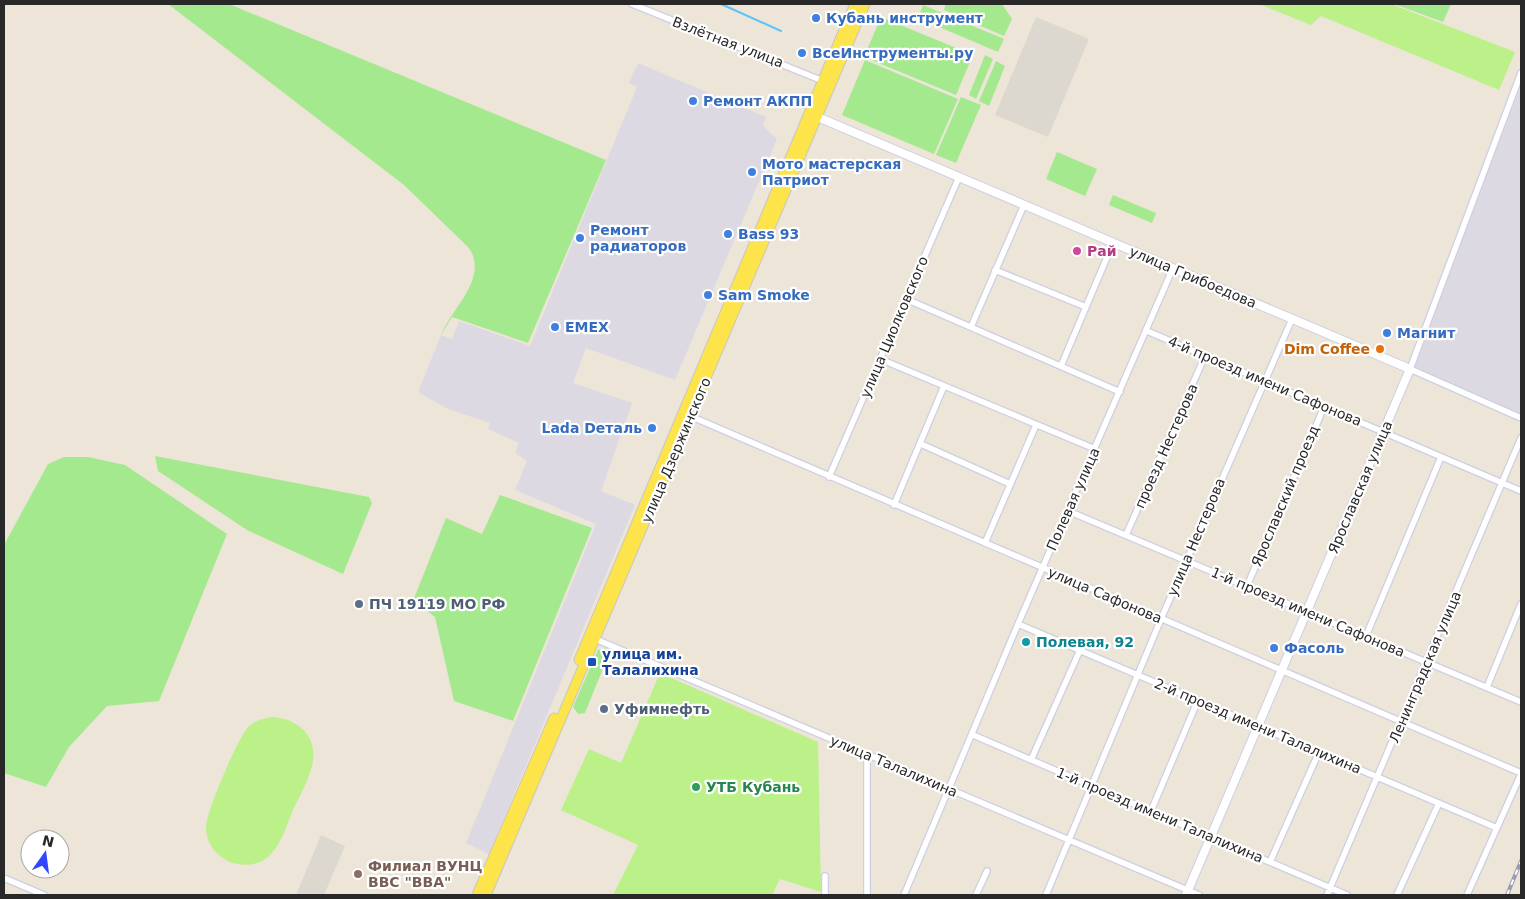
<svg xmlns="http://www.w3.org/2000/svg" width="1525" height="899" font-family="'DejaVu Sans',sans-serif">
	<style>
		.industrial { fill: #ddd9e3 }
		.green { fill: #a5e98e }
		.pitch { fill: #bbf188 }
		.plaza { fill: #dcd8cf }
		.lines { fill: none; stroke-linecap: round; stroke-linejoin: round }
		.stream { stroke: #5fc3fa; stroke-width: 2 }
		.street-casing { stroke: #cdcfe3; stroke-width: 8 }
		.secondary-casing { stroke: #cdcfe3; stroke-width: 10 }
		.primary-casing { stroke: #c7c7c7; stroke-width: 11 }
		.street { stroke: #fff; stroke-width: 5.5 }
		.secondary { stroke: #fff; stroke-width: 8 }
		.primary { stroke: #fee44b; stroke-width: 9 }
		.rail-casing { stroke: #9a9cb4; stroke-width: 4 }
		.rail { stroke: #fff; stroke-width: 2; stroke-dasharray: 5.5; stroke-linecap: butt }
		.shop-dot { fill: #3f7fe0; stroke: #fff; stroke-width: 2 }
		.hotel-dot { fill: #d1479c; stroke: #fff; stroke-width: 2 }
		.food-dot { fill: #e8710a; stroke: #fff; stroke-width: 2 }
		.service-dot { fill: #5c6f8a; stroke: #fff; stroke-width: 2 }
		.culture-dot { fill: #0f9aa8; stroke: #fff; stroke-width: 2 }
		.transit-dot { fill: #1a4fb4; stroke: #fff; stroke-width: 2 }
		.leisure-dot { fill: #2e9e5b; stroke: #fff; stroke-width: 2 }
		.education-dot { fill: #8d6e63; stroke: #fff; stroke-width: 2 }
		.labels { text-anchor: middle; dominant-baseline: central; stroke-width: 4.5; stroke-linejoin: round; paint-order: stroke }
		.shop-label { font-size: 14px; font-weight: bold; fill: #366cbe; stroke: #fff; text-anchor: start }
		.street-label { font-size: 14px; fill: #282828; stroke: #fff }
		.hotel-label { font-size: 14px; font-weight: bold; fill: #b23c85; stroke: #fff; text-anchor: start }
		.food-label { font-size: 14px; font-weight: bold; fill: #c56008; stroke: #fff; text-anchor: end }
		.service-label { font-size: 14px; font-weight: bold; fill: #4e5e75; stroke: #fff; text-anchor: start }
		.culture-label { font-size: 14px; font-weight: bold; fill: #0d838f; stroke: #fff; text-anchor: start }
		.transit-label { font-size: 14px; font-weight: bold; fill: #164399; stroke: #fff; text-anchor: start }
		.leisure-label { font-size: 14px; font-weight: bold; fill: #27864d; stroke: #fff; text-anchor: start }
		.education-label { font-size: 14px; font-weight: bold; fill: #785e54; stroke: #fff; text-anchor: start }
	</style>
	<rect width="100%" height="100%" fill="#ece5d8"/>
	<path class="industrial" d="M638,63L766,117L763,126L777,139L675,380L586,348L573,383L632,403L601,491L635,505L489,854L466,843L596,524L515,490L527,461L515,453L519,443L488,429L490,423L448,409L418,392L441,335L452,339L459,321L530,346L637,87L629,83Z
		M1521,86V421L1409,373Z"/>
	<path class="green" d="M168,4H229L606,160L528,343L452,317L441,335C452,308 489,278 469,248L404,185Z
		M946,4H1002L1012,19L1004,36L944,10Z
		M1394,4H1451L1443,22Z
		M923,5L1004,39L998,52L918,18Z
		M881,17L973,55L956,95L864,57Z
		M985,55L993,59L976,99L969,95Z
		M865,60L958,99L934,154L842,115Z
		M996,61L1005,66L989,106L979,101Z
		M961,97L981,105L956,163L936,155Z
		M1057,152L1097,169L1085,196L1046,179Z
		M1113,195L1156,213L1152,223L1109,205Z
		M155,456L369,497L372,503L343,574L247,530L158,471Z
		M64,457H88L125,465L227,534L159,701L107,706L69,747L46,787L4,773V545L48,464Z
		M500,495L592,528L513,721L454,701L435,617L413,601L446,518L482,534Z
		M605,648L610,651L585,713L578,714L573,707L598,650Z"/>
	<path class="pitch" d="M1259,4H1391L1515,52L1499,90L1321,16L1311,25Z
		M660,673L818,742L821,892L780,879L772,895H613L638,845L561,810L589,749L621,763Z
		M272,717C296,718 317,735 313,761C310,778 300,795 293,810C286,826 281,846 268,857C257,866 241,867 228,861C216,855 206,843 206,828C205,814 238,738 248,727C255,721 263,718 272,717Z"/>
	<path class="plaza" d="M1036,17L1089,39L1048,137L995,115Z
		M321,835L345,846L324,895H296Z"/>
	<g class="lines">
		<path class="stream" d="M721,4L781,31"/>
		<defs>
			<path id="street" d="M632,4L823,81
				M1521,73L1410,369L1521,418
				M995,270L1086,307
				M906,299L1120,392
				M971,327L1024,205
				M1147,331L1521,491
				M880,359L1095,449
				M1061,366L1113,243
				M690,416L1521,773
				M921,444L1010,484
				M829,477L959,177
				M894,505L944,386
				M1068,511L1521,702
				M1126,535L1205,356
				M985,543L1036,425
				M1247,586L1324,407
				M1018,624L1497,828
				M1366,636L1441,457
				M593,638L1199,895
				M1487,687L1521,604
				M973,735L1347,895
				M1031,760L1080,650
				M1151,811L1198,700
				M1270,862L1319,752
				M4,878L44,895
				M825,895V876
				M867,895V754
				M904,895L1018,624L1173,268
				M976,895L987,871
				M1046,895L1161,619L1292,319
				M1327,895L1521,438
				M1397,895L1439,803
				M1467,895L1521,774"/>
			<path id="secondary" d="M813,115L1410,369L1186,895"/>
			<path id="primary" d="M579,660L855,4
				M477,895L554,718
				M486,895L865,4"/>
		</defs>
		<use href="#street" class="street-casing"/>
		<use href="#secondary" class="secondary-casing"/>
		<use href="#primary" class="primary-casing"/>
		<use href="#street" class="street"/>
		<use href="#secondary" class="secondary"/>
		<use href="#primary" class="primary"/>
		<defs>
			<path id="rail" d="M1507,895L1521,861"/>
		</defs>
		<use href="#rail" class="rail-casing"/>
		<use href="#rail" class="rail"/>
	</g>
	<g class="shop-dot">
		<circle cx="816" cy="18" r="5"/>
		<circle cx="802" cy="53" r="5"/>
		<circle cx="693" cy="101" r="5"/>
		<circle cx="752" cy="172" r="5"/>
		<circle cx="728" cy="234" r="5"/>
		<circle cx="580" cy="238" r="5"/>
		<circle cx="708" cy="295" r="5"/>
		<circle cx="555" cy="327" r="5"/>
		<circle cx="1387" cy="333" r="5"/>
		<circle cx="652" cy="428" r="5"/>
		<circle cx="1274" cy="648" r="5"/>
	</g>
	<circle class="hotel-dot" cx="1077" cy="251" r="5"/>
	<circle class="food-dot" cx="1380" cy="349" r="5"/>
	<g class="service-dot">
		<circle cx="359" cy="604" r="5"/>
		<circle cx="604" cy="709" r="5"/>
	</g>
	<circle class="culture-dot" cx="1026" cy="642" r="5"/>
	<rect class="transit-dot" x="587" y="657" width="10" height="10" rx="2.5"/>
	<circle class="leisure-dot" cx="696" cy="787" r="5"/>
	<circle class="education-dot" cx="358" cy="874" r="5"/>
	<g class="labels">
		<g class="shop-label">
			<text x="826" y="18">Кубань инструмент</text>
			<text x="812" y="53">ВсеИнструменты.ру</text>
			<text x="703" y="101">Ремонт АКПП</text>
			<text x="762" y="164">Мото мастерская<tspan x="762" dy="16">Патриот</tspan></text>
			<text x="590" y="230">Ремонт<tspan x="590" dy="16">радиаторов</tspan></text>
			<text x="738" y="234">Bass 93</text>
			<text x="718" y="295">Sam Smoke</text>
			<text x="565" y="327">EMEX</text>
			<text x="1397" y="333">Магнит</text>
			<text x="642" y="428" text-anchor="end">Lada Dеталь</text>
			<text x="1284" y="648">Фасоль</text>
		</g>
		<g class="street-label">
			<text transform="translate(728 42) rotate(21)">Взлётная улица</text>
			<text transform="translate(1193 277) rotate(23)">улица Грибоедова</text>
			<text transform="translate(894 327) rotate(-67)">улица Циолковского</text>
			<text transform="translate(1265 381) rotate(23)">4-й проезд имени Сафонова</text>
			<text transform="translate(1166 446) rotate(-66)">проезд Нестерова</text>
			<text transform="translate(676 450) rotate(-67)">улица Дзержинского</text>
			<text transform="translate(1360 487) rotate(-67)">Ярославская улица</text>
			<text transform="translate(1285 496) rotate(-67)">Ярославский проезд</text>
			<text transform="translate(1073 499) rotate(-66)">Полевая улица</text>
			<text transform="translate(1196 537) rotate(-67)">улица Нестерова</text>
			<text transform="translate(1105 595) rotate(23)">улица Сафонова</text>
			<text transform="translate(1308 612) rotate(23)">1-й проезд имени Сафонова</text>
			<text transform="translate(1425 667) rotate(-67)">Ленинградская улица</text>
			<text transform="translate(1258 726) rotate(23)">2-й проезд имени Талалихина</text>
			<text transform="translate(894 766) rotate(23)">улица Талалихина</text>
			<text transform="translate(1160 815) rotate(23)">1-й проезд имени Талалихина</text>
		</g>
		<g class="hotel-label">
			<text x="1087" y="251">Рай</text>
		</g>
		<g class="food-label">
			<text x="1370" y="349">Dim Coffee</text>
		</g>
		<g class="service-label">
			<text x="369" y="604">ПЧ 19119 МО РФ</text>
			<text x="614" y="709">Уфимнефть</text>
		</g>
		<g class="culture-label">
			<text x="1036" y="642">Полевая, 92</text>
		</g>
		<g class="transit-label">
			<text x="602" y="654">улица им.<tspan x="602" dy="16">Талалихина</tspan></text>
		</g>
		<g class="leisure-label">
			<text x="706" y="787">УТБ Кубань</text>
		</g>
		<g class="education-label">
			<text x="368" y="866">Филиал ВУНЦ<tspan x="368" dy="16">ВВС "ВВА"</tspan></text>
		</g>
	</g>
	<rect width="1525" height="899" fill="none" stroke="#282828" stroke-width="10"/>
	<g transform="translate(45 854) rotate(14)"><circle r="24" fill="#ffffff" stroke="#a9a9a9"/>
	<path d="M0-4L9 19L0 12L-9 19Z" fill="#3246ff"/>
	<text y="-8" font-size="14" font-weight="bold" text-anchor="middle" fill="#282828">N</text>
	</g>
</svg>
